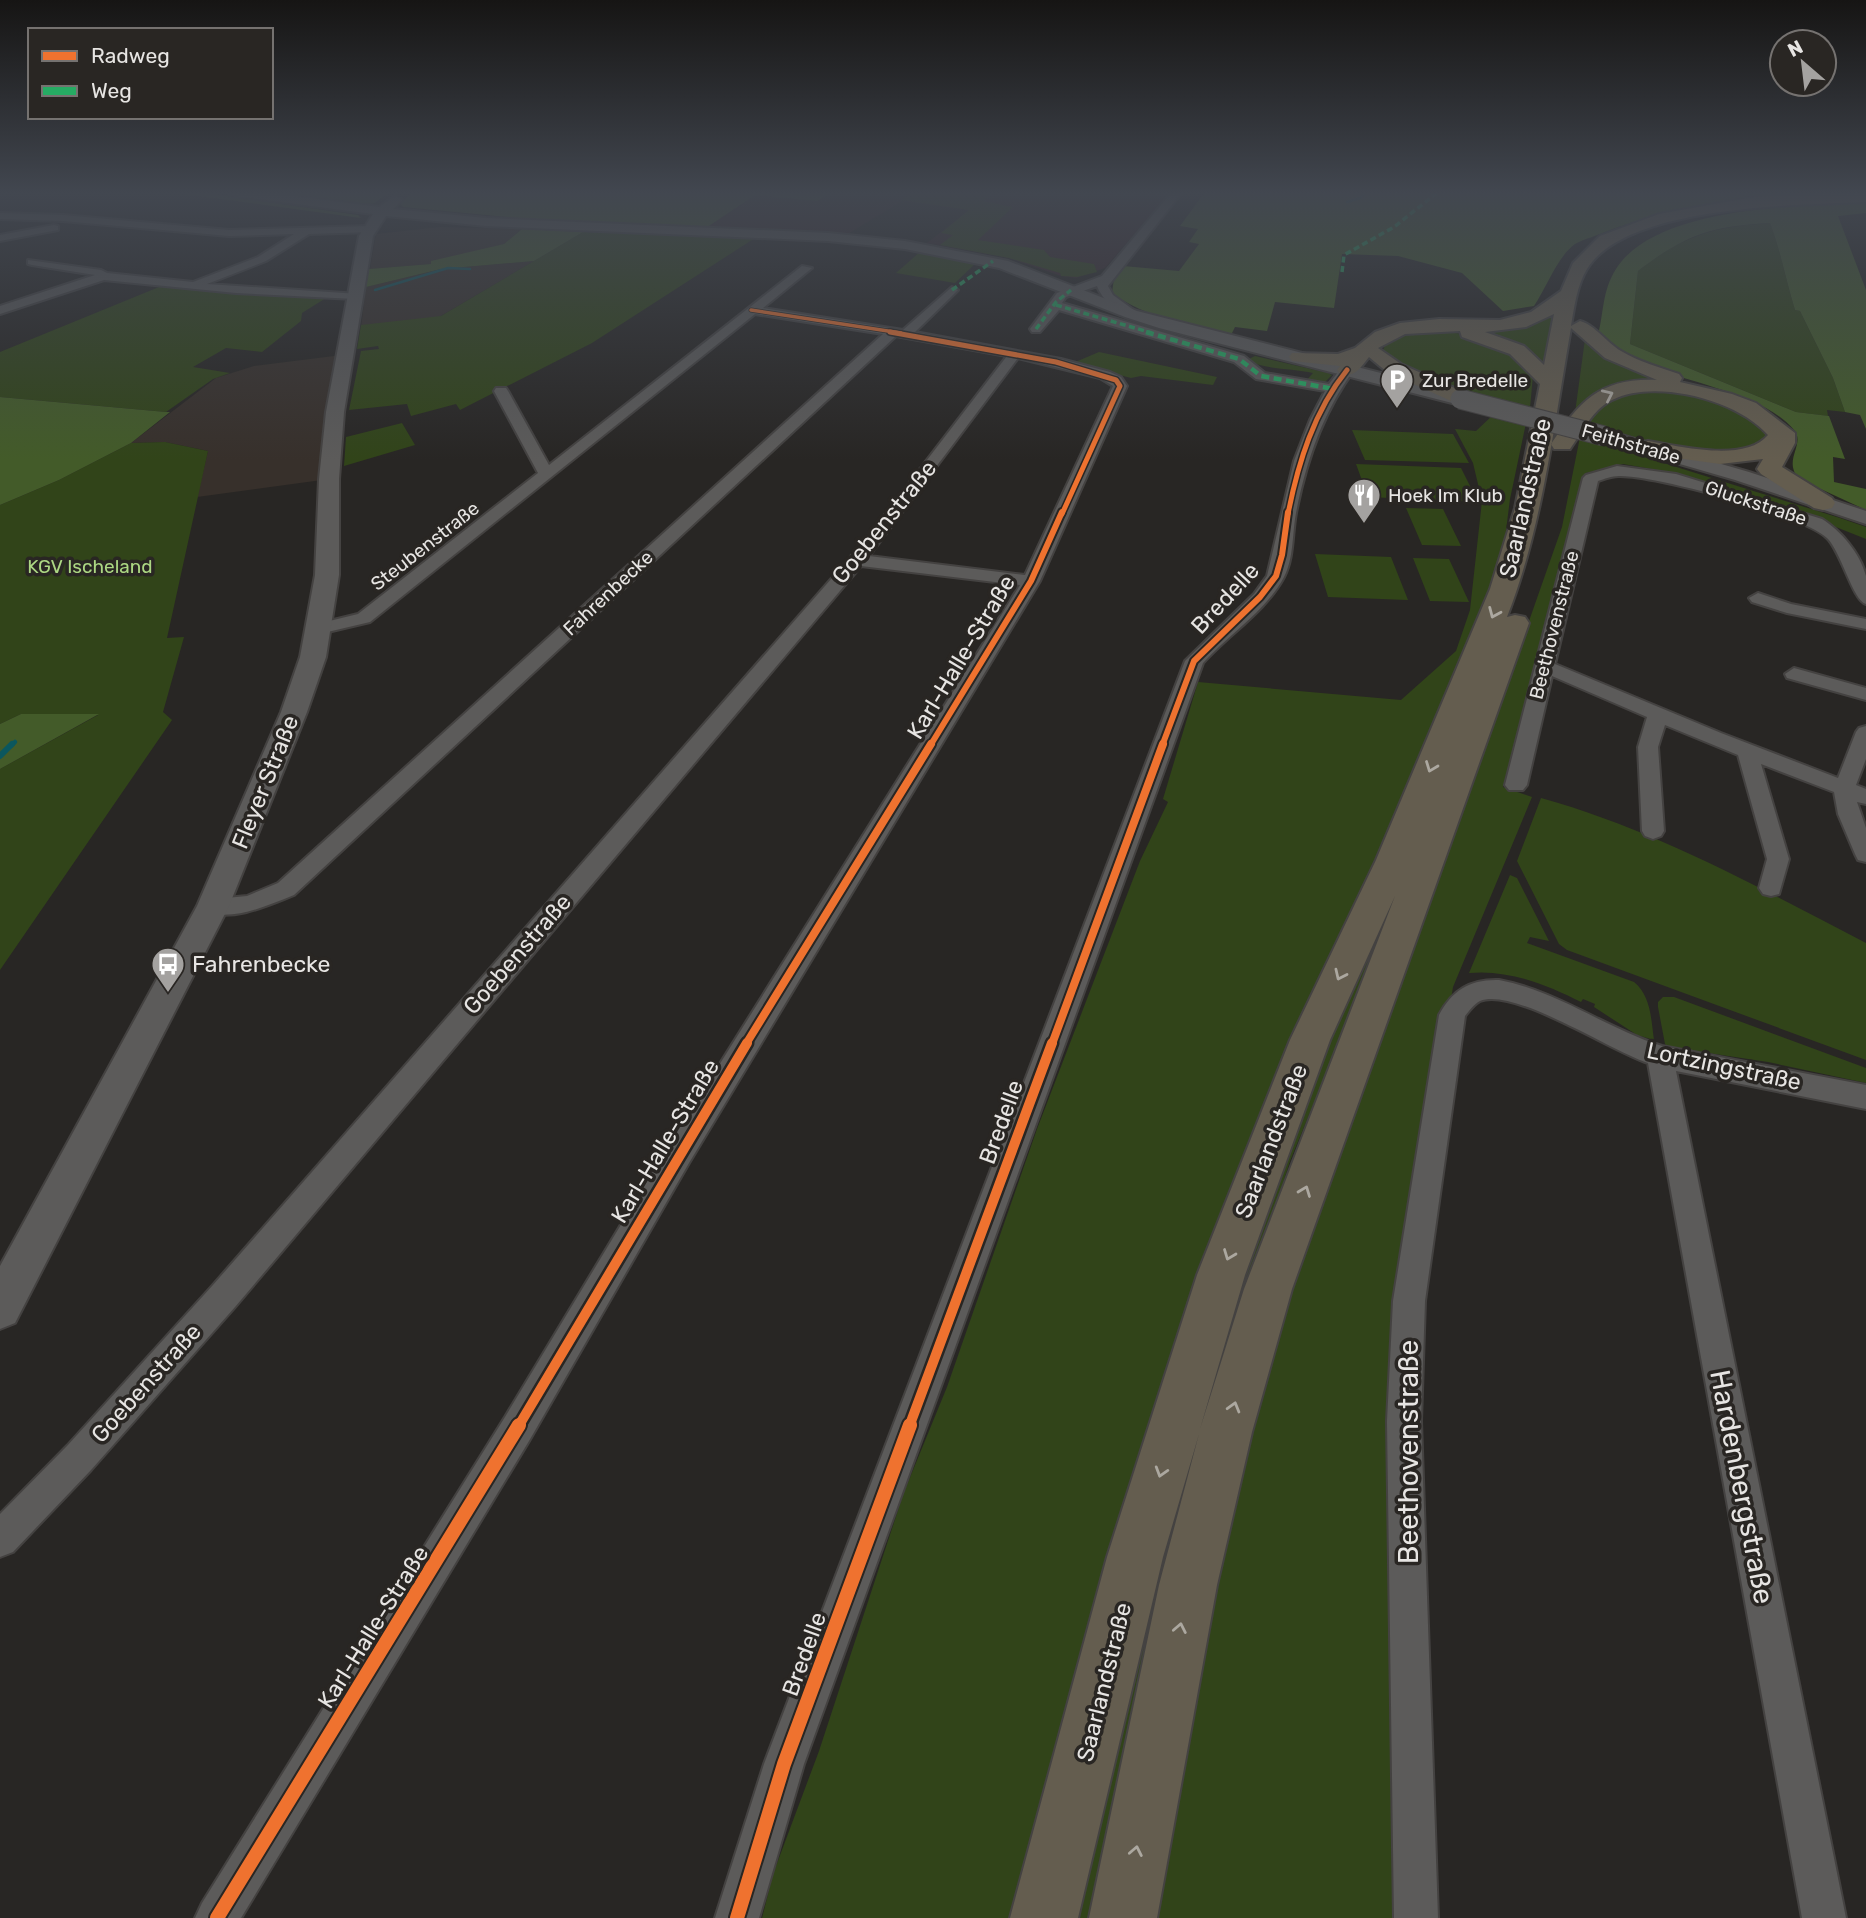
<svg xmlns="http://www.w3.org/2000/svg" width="1866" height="1918" font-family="Rubik,sans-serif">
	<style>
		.built { fill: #37302b }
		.education { fill: #38272c }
		.green { fill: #314419 }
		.forest { fill: #435b29 }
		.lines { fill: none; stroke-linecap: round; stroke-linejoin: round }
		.stream-far2 { stroke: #0b575e; stroke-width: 2.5 }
		.stream-far1 { stroke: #0b575e; stroke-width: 4.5 }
		.stream { stroke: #0b575e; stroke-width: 6 }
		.street-casing { stroke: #444241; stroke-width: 4 }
		.secondary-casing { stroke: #444241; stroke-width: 4 }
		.highway-casing { stroke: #444241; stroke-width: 4 }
		.street { fill: #5c5b5a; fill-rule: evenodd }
		.secondary { fill: #5c5b5a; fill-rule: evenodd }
		.highway { fill: #645d4f; fill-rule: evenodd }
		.secondary-bridge-casing { stroke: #444241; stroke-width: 21; stroke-linecap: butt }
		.secondary-bridge { stroke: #5c5b5a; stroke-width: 19 }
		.quiet-far1 { stroke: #26ab63; stroke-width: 3.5; stroke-dasharray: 6 3.5; stroke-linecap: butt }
		.quiet { stroke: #26ab63; stroke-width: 4.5; stroke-dasharray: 8 4.5; stroke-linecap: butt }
		.cycleway-far5-casing { stroke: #292623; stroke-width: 5 }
		.cycleway-far4-casing { stroke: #292623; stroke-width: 8 }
		.cycleway-far3-casing { stroke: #292623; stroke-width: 10 }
		.cycleway-far2-casing { stroke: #292623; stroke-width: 12 }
		.cycleway-far1-casing { stroke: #292623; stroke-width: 15 }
		.cycleway-casing { stroke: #292623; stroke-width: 18 }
		.cycleway-far5 { stroke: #ef722f; stroke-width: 3.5 }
		.cycleway-far4 { stroke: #ef722f; stroke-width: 5 }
		.cycleway-far3 { stroke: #ef722f; stroke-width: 6 }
		.cycleway-far2 { stroke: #ef722f; stroke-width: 8 }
		.cycleway-far1 { stroke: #ef722f; stroke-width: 10 }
		.cycleway { stroke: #ef722f; stroke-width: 14 }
		.oneway { stroke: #aca8a0 }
		.labels { text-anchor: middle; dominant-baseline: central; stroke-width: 7; stroke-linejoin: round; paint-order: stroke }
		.far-poi-label { font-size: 19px; fill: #e7e5e3; stroke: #292623; text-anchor: start }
		.far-street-label { font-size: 19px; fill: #e7e5e3; stroke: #292623 }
		.far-park-label { font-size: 19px; fill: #acd783; stroke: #292623 }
		.street-label { font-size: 23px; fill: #e7e5e3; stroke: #292623 }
		.poi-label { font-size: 23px; fill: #e7e5e3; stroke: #292623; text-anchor: start }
		.near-street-label { font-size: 28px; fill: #e7e5e3; stroke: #292623 }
	</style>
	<rect width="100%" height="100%" fill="#282624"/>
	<path class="built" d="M440,227L522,229L504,244L431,264L370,269L376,234Z
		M534,261L434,320L361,327L366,287L441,269Z
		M342,355L322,480L197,497L208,451L165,442L131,443L216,378L254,366Z"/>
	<path class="education" d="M832,192H1171L1105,268L1076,278L1061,276L1009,258L927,243L969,210L902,201L846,235L706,228L755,195L817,201Z"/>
	<path class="green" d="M912,192H977L989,194L987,197L1004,199L986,198L983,201L1013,207L978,240L1044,250L1050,257L1094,264L1097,272L1077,277L1061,276L1060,273L1009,258L940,245L953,235L941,233L969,210L901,200Z
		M1770,223C1781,252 1786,281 1795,310L1800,311L1833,378L1845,412L1827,410L1828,416L1796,412L1630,344L1638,271C1685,235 1711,227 1770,223Z
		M583,232L755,238L592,343L460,410L456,404L411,416L407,404L349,410L361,351L379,349L378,346L357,349L361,325L441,316Z
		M921,251L976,263L955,283L896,273Z
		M164,285L326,298L302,313L301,321L262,352L226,348L193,367L230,373L213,379L166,412L0,397V352Z
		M1557,308L1545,371L1475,332Z
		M1442,331L1469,335L1505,346L1533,375L1530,408L1431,382L1382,354L1386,342L1408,333Z
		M1585,339L1687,386L1597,394L1575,413Z
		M1099,352L1217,377L1213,385L1141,376L1131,378L1073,363Z
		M1255,356L1328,373L1332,375L1324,383L1305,382L1313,373C1292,368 1265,370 1247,360Z
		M1656,389L1712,396L1775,435L1742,454L1669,447L1587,423C1607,395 1624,394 1656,389Z
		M1494,414L1526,423L1510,499L1503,554L1493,589L1401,816L1018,1918H762L773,1874L819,1751L904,1492L947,1387L1037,1129L1140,861L1168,802L1163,799L1198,682L1401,700L1456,651L1470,610L1482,501L1473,463L1455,429L1476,431Z
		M402,423L415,445L344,466L346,437Z
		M1352,430L1453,434L1469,463L1365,460Z
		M1580,437L1840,518L1866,527V539L1788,508L1680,474L1623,464L1586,473L1503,787L1532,797L1453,987L1402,1303L1396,1918H1140L1238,1439L1436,872L1468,795L1562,527Z
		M165,442L208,451L167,638L184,637L163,712L172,720L0,970V769L98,715L21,714L0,724V505L59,480L131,443Z
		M1356,464L1461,468L1478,502L1368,497Z
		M1406,508L1443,509L1461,546L1422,545Z
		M1315,554L1391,557L1408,600L1328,597Z
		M1413,558L1449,559L1469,602L1430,601Z
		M1541,798C1656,830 1760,888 1866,943V1060L1567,950L1559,944L1517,861Z
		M1411,846L1397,901L1290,1161L1216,1391L1098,1918H1064L1250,1231Z
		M1510,875L1517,878L1549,941L1530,937L1527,943L1634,982C1651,996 1651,1019 1654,1040L1637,1035L1594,1007L1595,1004L1583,999L1581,1002C1547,985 1508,969 1469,973Z
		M1663,997H1674L1866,1068V1083L1768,1062L1695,1051L1694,1053L1671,1050L1665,1044L1658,1007V1002Z"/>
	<path class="forest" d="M169,192H198L358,215L361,218Z
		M274,192L340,194L388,192L375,203L369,204Z
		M413,192H832L817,201L755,195L706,228L518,218L403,207L400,203Z
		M1205,192H1770L1778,195C1718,202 1661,210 1605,232C1596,236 1584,239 1575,244C1557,257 1547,287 1534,306L1503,311L1462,273L1398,256L1342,254L1334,308L1275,302L1267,331L1235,327L1231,335C1192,325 1145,318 1112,293L1114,278L1123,266L1179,271L1199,244L1189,242L1198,229L1180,226Z
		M1866,204V213L1838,216L1866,290V429L1860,415L1845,412L1833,378L1800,311L1795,310C1786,281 1781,252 1770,223C1711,226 1685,235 1638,271L1630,344L1796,412L1829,416L1845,459L1833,457L1834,482L1866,489V510L1799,479C1782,460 1806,444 1794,430C1768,397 1691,382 1652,368C1643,365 1631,362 1622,357C1613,351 1606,342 1598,335C1604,312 1602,291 1616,269C1654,207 1801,204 1866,204Z
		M522,229L583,232L534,261L441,269L366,287L369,269L431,264V261L504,244Z
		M0,397L166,412H170L131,443L59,480L0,505Z
		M21,714H99L0,769V724Z"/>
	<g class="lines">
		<path class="stream-far2" d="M1347,202L1360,198L1367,192
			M375,290L448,268L470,269"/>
		<path class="stream-far1" d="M11,746L15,742"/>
		<path class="stream" d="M0,756L12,744"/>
		<defs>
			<path id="street" d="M1172,192H1182L1108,286L1113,295L1135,311V317C1119,318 1102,299 1097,286L1066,297L1062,303L1244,356L1265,373L1329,384L1342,367L1347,366L1354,370C1323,412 1306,461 1296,513C1292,534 1294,558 1284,577C1266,611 1229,634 1203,663L804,1764L759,1918H715L764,1764L1185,661L1254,594L1267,576L1294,461L1310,420L1325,391L1256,379L1234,362L1059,310L1040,332H1032L1030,329L1057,293L1102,276Z
				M0,213L63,215L229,230L371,226L376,229L371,232L309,234L266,261L207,284L359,294L361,296L355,299L236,293L104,280L0,314V306L95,275L32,265L28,264V260L101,270L107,273L193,282L258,257L294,234L229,236L63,221L0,219Z
				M54,225L58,226V230L0,241V235Z
				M802,266L812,268L763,308L903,330L952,287L958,290L956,292L915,332L1061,359L1110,372L1121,377L1127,386L1040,581L689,1163L529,1441L241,1918H195L202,1903L505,1417L669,1145L1020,585L861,566L235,1307L91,1470L13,1552L0,1557V1514L67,1446L213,1285L867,538L1007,356L896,336L294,895C266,906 235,921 205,912L201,906L205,900L247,896L278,883L883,334L755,314L370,622L319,634L313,633L310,629L313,625L358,614L538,473L494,391L496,388H506L508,391L549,465ZM1018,358L1100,378L1113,386L1025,575L869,556Z
				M1617,466L1676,474L1822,519C1841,531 1860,553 1866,576C1866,584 1866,595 1866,604C1853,601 1841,551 1827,538C1804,515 1653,475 1619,476C1612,476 1604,479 1598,481L1555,664L1721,733L1838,778L1856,732L1859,728L1866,726V759L1856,785L1866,789V804L1857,802L1866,828V862L1858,860L1855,854L1838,814L1834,792L1761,764L1789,859L1779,894L1771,896L1763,894L1759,888L1767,859L1738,755L1665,725L1658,747L1664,831L1661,836L1653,839L1645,836L1642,831L1638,747L1647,717L1552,676L1527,785L1523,790H1509L1505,785L1583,478L1586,475Z
				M1758,593L1791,604L1866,619V629L1787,613L1752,602L1749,598Z
				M1794,668L1866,688V700L1787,678L1785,674Z
				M1499,980C1558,991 1605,1028 1662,1046L1866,1085V1109L1676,1071L1846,1918H1802L1648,1063C1611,1051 1514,987 1480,1001C1474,1004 1469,1011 1465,1016L1425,1301L1421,1421L1438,1918H1394L1387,1421L1393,1301L1439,1015C1452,990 1471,979 1499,980Z"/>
			<path id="secondary" d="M227,192H263L379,207L395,196L402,200L393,209L486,218L828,233L905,241L1008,261L1137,311L1467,395L1469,399L1460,405L1159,328L1125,317L999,268L905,249L828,241L486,226L386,216L373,236L344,412L339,479V575L326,657L307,712L229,906L15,1323L0,1329V1266L197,906L281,712L300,657L315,575L319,479L326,412L359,236L373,214L234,196Z
				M1604,430L1749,472L1866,511V524L1735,480L1597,440L1594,436L1597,432Z"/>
			<path id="highway" d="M1866,192V202C1798,205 1626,205 1587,269C1577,285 1574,308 1571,326L1580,321C1595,325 1607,343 1621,351C1639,362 1659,367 1679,374L1682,378L1680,382L1732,394L1756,403L1795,433V443L1782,467L1832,498L1835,503L1832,508L1823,510L1814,508L1761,474L1757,469L1763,459L1720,464L1640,453L1637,448L1640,443L1648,441C1680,446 1745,463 1768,435C1738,400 1655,378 1612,400C1593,409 1582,432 1570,449H1554L1551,444C1581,400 1600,378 1657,380L1605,358L1571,328C1554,424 1543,525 1507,617L1515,615L1525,617L1529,623L1292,1289L1252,1432L1217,1585L1157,1918H1089L1159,1585L1199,1434L1163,1557L1078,1918H1010L1107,1557L1197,1275L1290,1040L1376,860L1490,589L1515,508L1540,384L1510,354L1462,337L1460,331L1405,334L1378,348L1401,364L1468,394L1471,399L1468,404L1460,405L1387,372L1369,357C1360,368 1355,378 1340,374L1337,370L1340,366L1292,361L1289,357L1292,353L1338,354L1355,348L1375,332L1400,323L1439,319L1500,320L1531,312L1561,291L1573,263L1600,236L1659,214L1754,197ZM1554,314L1544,365L1524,346L1485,332L1526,327ZM1395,896L1244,1289L1200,1429L1245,1275L1330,1040Z"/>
		</defs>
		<use href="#street" class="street-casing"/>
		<use href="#secondary" class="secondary-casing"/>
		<use href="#highway" class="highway-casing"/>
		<use href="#street" class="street"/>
		<use href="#secondary" class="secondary"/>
		<use href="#highway" class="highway"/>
		<defs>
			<path id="secondary-bridge" d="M1460,399L1604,436"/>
		</defs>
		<use href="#secondary-bridge" class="secondary-bridge-casing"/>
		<use href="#secondary-bridge" class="secondary-bridge"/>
		<path class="quiet-far1" d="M1342,272L1344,255L1394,227L1438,192
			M952,290L993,261
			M1056,305L1152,333
			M1036,329L1056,302L1071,290"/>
		<path class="quiet" d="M1146,332L1239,359L1261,376L1334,389"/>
		<defs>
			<path id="cycleway-far5" d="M751,310L901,333"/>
			<path id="cycleway-far4" d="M890,332L1056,362L1116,380L1120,386L1062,514
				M1288,514C1298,463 1314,411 1347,370"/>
			<path id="cycleway-far3" d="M930,746L1031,581L1062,512
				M1162,746L1194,661L1260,597L1276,576L1282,555L1288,512"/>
			<path id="cycleway-far2" d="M746,1044L931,744
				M1052,1044L1163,744"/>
			<path id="cycleway-far1" d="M518,1427L747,1043
				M909,1427L1052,1043"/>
			<path id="cycleway" d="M217,1918L519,1425
				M737,1918L784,1764L910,1425"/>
		</defs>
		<use href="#cycleway-far5" class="cycleway-far5-casing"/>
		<use href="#cycleway-far4" class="cycleway-far4-casing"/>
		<use href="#cycleway-far3" class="cycleway-far3-casing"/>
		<use href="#cycleway-far2" class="cycleway-far2-casing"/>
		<use href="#cycleway-far1" class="cycleway-far1-casing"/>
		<use href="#cycleway" class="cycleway-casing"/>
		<use href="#cycleway-far5" class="cycleway-far5"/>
		<use href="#cycleway-far4" class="cycleway-far4"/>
		<use href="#cycleway-far3" class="cycleway-far3"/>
		<use href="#cycleway-far2" class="cycleway-far2"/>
		<use href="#cycleway-far1" class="cycleway-far1"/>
		<use href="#cycleway" class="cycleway"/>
	</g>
	<defs><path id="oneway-chevron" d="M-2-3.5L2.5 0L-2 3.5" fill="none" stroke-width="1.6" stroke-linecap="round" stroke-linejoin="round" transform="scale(1.75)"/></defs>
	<g class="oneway">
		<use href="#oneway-chevron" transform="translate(1608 395) rotate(-25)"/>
		<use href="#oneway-chevron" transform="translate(1494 613) rotate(113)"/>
		<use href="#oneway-chevron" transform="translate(1431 767) rotate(111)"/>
		<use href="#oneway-chevron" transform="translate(1340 975) rotate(115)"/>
		<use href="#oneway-chevron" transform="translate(1305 1191) rotate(-69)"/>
		<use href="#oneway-chevron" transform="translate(1229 1255) rotate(111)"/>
		<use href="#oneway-chevron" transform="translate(1234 1407) rotate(-74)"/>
		<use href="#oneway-chevron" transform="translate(1161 1472) rotate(107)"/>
		<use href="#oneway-chevron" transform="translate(1180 1628) rotate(-79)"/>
		<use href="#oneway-chevron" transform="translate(1136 1851) rotate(-79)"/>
	</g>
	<linearGradient id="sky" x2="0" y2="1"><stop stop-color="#161514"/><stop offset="0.42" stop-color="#424750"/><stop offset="1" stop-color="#424750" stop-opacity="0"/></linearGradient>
	<rect width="1866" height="460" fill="url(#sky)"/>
	<defs>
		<symbol id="parking-pin" viewBox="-11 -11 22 30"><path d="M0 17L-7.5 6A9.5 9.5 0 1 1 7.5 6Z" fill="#a4a2a0" stroke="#292623"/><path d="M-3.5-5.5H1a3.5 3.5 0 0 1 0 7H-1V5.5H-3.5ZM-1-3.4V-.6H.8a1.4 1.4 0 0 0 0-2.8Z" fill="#fff"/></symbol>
		<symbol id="restaurant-pin" viewBox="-11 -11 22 30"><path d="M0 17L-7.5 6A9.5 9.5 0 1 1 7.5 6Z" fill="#a4a2a0" stroke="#292623"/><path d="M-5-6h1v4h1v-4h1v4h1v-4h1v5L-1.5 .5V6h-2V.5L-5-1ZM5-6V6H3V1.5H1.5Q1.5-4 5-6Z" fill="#fff"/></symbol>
		<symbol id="bus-pin" viewBox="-11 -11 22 30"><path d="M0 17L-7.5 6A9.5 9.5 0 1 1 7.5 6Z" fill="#a4a2a0" stroke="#292623"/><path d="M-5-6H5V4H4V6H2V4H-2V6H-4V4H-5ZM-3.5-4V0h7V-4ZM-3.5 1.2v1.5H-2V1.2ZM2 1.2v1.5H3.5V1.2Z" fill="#fff"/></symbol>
	</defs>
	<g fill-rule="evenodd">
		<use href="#parking-pin" x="1378" y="361" width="38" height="52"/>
		<use href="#restaurant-pin" x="1345" y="476" width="38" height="52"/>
		<use href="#bus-pin" x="149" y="945" width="38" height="52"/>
	</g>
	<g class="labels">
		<g class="far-poi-label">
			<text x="1422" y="380">Zur Bredelle</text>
			<text x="1388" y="495">Hoek Im Klub</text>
		</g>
		<g class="far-street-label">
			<text transform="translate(1631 444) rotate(16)">Feithstraße</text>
			<text transform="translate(1756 503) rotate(18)">Gluckstraße</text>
			<text transform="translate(425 546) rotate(-38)">Steubenstraße</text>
			<text transform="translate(608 593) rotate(-43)">Fahrenbecke</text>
			<text transform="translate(1554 625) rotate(-76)">Beethovenstraße</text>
		</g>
		<g class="far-park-label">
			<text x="90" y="566">KGV Ischeland</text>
		</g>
		<g class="street-label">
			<text transform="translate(1525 498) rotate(-77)">Saarlandstraße</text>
			<text transform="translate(884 522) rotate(-51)">Goebenstraße</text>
			<text transform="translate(1225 598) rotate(-47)">Bredelle</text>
			<text transform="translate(961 657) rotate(-59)">Karl-Halle-Straße</text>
			<text transform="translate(265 782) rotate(-68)">Fleyer Straße</text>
			<text transform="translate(517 954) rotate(-49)">Goebenstraße</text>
			<text transform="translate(1724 1066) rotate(12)">Lortzingstraße</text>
			<text transform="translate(1001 1122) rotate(-70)">Bredelle</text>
			<text transform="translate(665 1141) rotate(-59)">Karl-Halle-Straße</text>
			<text transform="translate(1271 1141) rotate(-69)">Saarlandstraße</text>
			<text transform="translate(146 1383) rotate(-48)">Goebenstraße</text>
			<text transform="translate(373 1627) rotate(-58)">Karl-Halle-Straße</text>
			<text transform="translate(804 1654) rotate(-70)">Bredelle</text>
			<text transform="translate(1104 1682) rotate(-76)">Saarlandstraße</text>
		</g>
		<g class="poi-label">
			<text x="192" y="964">Fahrenbecke</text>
		</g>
		<g class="near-street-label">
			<text transform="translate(1408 1452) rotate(-90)">Beethovenstraße</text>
			<text transform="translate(1742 1487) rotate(79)">Hardenbergstraße</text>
		</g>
	</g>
	<rect x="28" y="28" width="245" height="91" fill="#292623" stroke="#757270" stroke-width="2"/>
	<rect x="42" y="51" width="35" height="10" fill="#ef722f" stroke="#757270" stroke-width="2"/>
	<text x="91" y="63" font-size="21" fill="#e7e5e3">Radweg</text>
	<rect x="42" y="86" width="35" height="10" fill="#26ab63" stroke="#757270" stroke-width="2"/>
	<text x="91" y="98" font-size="21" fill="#e7e5e3">Weg</text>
	<g transform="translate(1803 63) rotate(332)"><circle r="33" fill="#292623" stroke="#757270" stroke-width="2"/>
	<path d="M0-5L12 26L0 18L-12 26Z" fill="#a4a2a0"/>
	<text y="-10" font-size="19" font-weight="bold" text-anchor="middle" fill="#e7e5e3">N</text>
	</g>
</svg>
